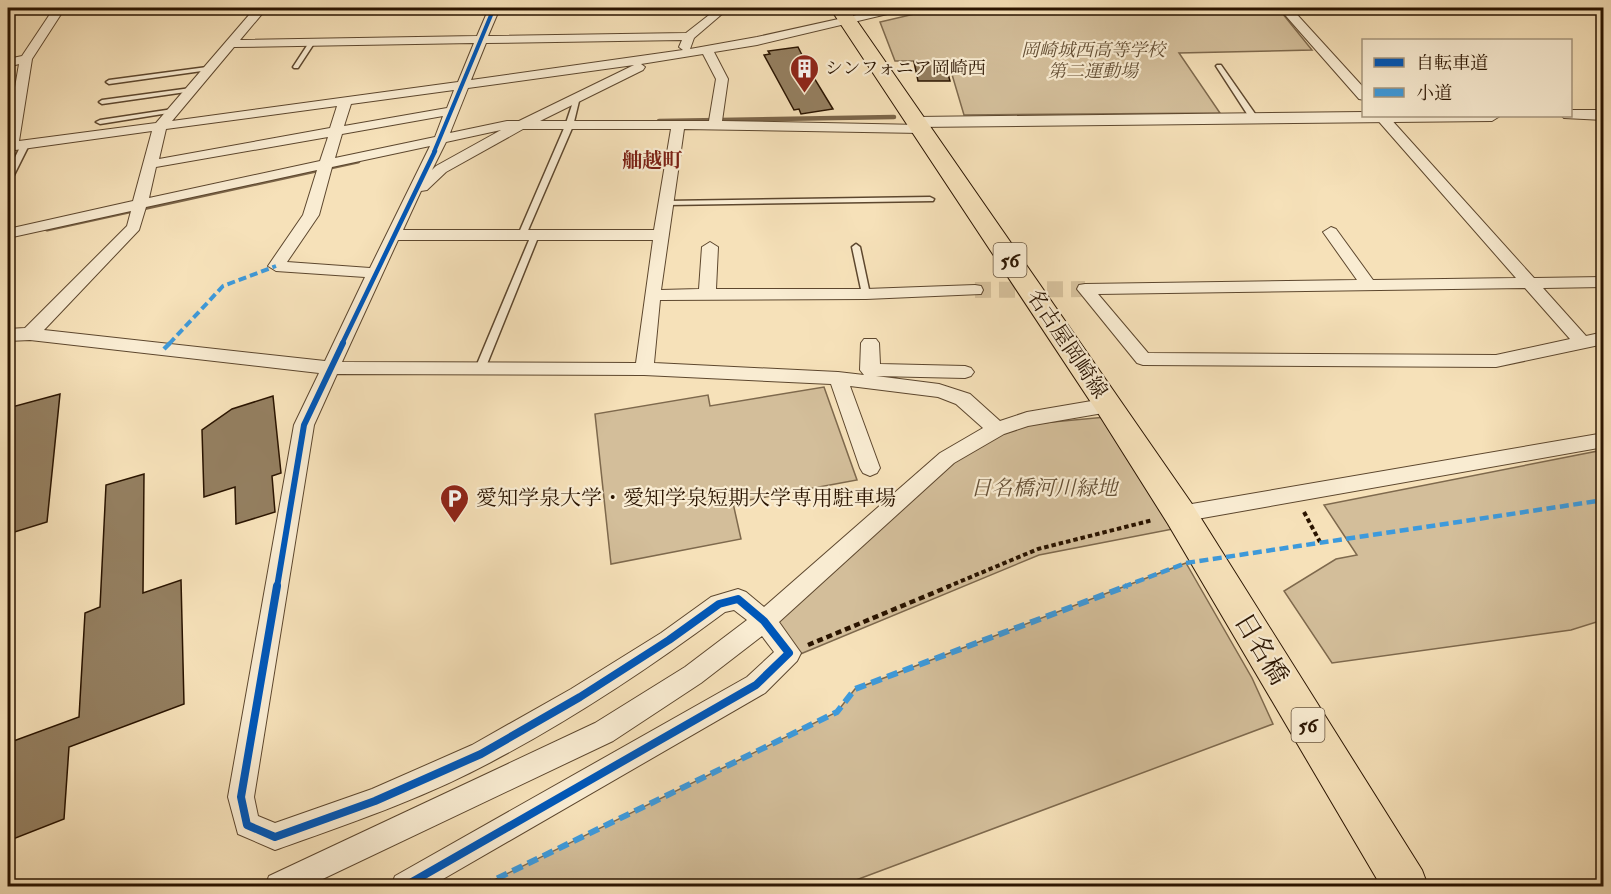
<svg xmlns="http://www.w3.org/2000/svg" width="1611" height="894" font-family="'IM FELL Double Pica','Noto Serif JP',serif">
	<style>
		.green { fill: #d3be9a; stroke: #7e694d; stroke-width: 1.5 }
		.lines { fill: none; stroke-linecap: round; stroke-linejoin: round }
		.stream-far1 { stroke: #7b6549; stroke-width: 4.5 }
		.stream { stroke: #7b6549; stroke-width: 5 }
		.building { fill: #947f60; stroke: #2a1400; stroke-width: 1.5 }
		.minor-tunnel { stroke: #d7c29d; stroke-width: 16; stroke-dasharray: 16 8; stroke-linecap: butt }
		.service-casing { stroke: #5d472e; stroke-width: 3 }
		.minor-casing { stroke: #5d472e; stroke-width: 2 }
		.tertiary-casing { stroke: #5d472e; stroke-width: 2 }
		.primary-casing { stroke: #2a1400; stroke-width: 2 }
		.path-far1 { stroke: #2a1400; stroke-width: 4; stroke-dasharray: 4.5 3; stroke-linecap: butt }
		.path { stroke: #2a1400; stroke-width: 4.5; stroke-dasharray: 6 4; stroke-linecap: butt }
		.service { fill: #f9ecd2; fill-rule: evenodd }
		.minor { fill: #f9ecd2; fill-rule: evenodd }
		.tertiary { fill: #f9ecd2; fill-rule: evenodd }
		.primary { fill: #f6e1b9; fill-rule: evenodd }
		.quiet-far2 { stroke: #3d9adc; stroke-width: 4; stroke-dasharray: 8 4; stroke-linecap: butt }
		.quiet-far1 { stroke: #3d9adc; stroke-width: 4.5; stroke-dasharray: 9 4.5; stroke-linecap: butt }
		.quiet { stroke: #3d9adc; stroke-width: 6; stroke-dasharray: 11 6; stroke-linecap: butt }
		.cycleway-far3-casing { stroke: #f9ecd2; stroke-width: 6 }
		.cycleway-far2-casing { stroke: #f9ecd2; stroke-width: 8 }
		.cycleway-far1-casing { stroke: #f9ecd2; stroke-width: 10 }
		.cycleway-casing { stroke: #f9ecd2; stroke-width: 11 }
		.cycleway-far3 { stroke: #0057b8; stroke-width: 4 }
		.cycleway-far2 { stroke: #0057b8; stroke-width: 4.5 }
		.cycleway-far1 { stroke: #0057b8; stroke-width: 6 }
		.cycleway { stroke: #0057b8; stroke-width: 8 }
		.labels { text-anchor: middle; dominant-baseline: central; stroke-width: 4.5; stroke-linejoin: round; paint-order: stroke }
		.far-park-label { font-size: 18px; font-style: italic; fill: #655036; stroke: #f9ecd2 }
		.far-poi-label { font-size: 18px; fill: #2a1400; stroke: #f9ecd2; text-anchor: start }
		.far-quarter-label { font-size: 20px; font-weight: bold; fill: #7a1f14; stroke: #f9ecd2 }
		.shield { fill: #f9ecd2; stroke: #68553f; stroke-width: 1.5 }
		.shield-label { font-size: 20px; font-weight: bold; fill: #2a1400 }
		.street-label { font-size: 21px; fill: #2a1400; stroke: #f9ecd2 }
		.park-label { font-size: 21px; font-style: italic; fill: #655036; stroke: #f9ecd2 }
		.poi-label { font-size: 21px; fill: #2a1400; stroke: #f9ecd2; text-anchor: start }
		.near-street-label { font-size: 26px; fill: #2a1400; stroke: #f9ecd2 }
	</style>
	<rect width="100%" height="100%" fill="#f6e1b9"/>
	<filter id="stains"><feTurbulence type="fractalNoise" baseFrequency=".00333" numOctaves="4"/><feColorMatrix values="0 0 0 0 .2 0 0 0 0 .09 0 0 0 0 .02 0 0 0 .5 -.17"/></filter>
	<radialGradient id="worn" r=".72"><stop offset=".6" stop-color="#630" stop-opacity="0"/><stop offset="1" stop-color="#630" stop-opacity=".3"/></radialGradient>
	<path class="green" d="M940,8H1278L1312,50L1179,53L1220,113L964,115L948,61H895L880,22Z
		M824,387L857,480L733,503L741,539L611,564L595,414L708,395L710,406Z
		M1106,417L1178,528L1039,555L798,655L777,621L951,461L1001,432L1031,424Z
		M1603,450V620L1571,630L1332,663L1284,591L1336,559L1357,555L1324,505Z
		M1186,563L1252,678L1273,724L840,886H482L837,712L855,689Z"/>
	<g class="lines">
		<path class="stream-far1" d="M659,121L894,117"/>
		<path class="stream" d="M47,229L358,161"/>
	</g>
	<path class="building" d="M798,47L811,73L833,109L801,114L799,109L794,110L764,55L770,54L768,51Z
		M914,62H945L950,81H918Z
		M60,394L47,522L8,534V408Z
		M273,396L281,473L272,476L275,512L236,524L235,487L204,497L202,430L232,409Z
		M144,474L143,593L181,580L184,704L69,747L64,819L8,841V743L79,717L85,613L100,607L106,485Z"/>
	<g class="lines">
		<path class="minor-tunnel" d="M975,290L1085,289"/>
		<defs>
			<path id="service" d="M310,41L315,42L298,68H294L293,67Z
				M1217,65H1221L1258,118L1257,120H1251L1216,66Z
				M207,67L210,69L209,70L109,84L106,82L109,80Z
				M191,88L193,89V91L102,104L99,102L102,100Z
				M575,96L580,97L573,126L526,235L522,237H519L518,235L565,126Z
				M173,109L177,111L175,112L100,124L96,122L100,120Z
				M22,143L29,145L12,179L8,181V172Z
				M930,197L934,199L933,201L667,205L663,203L667,201Z
				M532,233H535L539,235L485,369L483,371H477L475,369Z
				M856,244L860,247L870,294L866,297L862,294L852,247Z"/>
			<path id="minor" d="M54,8H65L32,59L19,141L156,123L255,8H267L240,40L477,36L489,8H500L488,36L686,33L718,8H729L694,38L690,49L757,37L888,8H905L900,11L757,45L714,52L728,79L722,121L921,125L928,129L921,133L684,129L661,290L699,289L702,247L710,242L718,247L716,289H866L975,285L981,286L983,290L981,294L866,299L660,300L654,363L838,372L864,375L860,370L861,343L864,339H876L879,343L880,364L965,366L971,368L974,372L971,376L965,378L876,376L939,384L970,394L1000,421L1027,412L1109,398L1116,400L1118,405L1116,410L1109,412L1028,426L1004,434L954,463L779,622L801,653L797,661L765,693L431,886H391L395,876L747,677L774,652L762,636L701,683L613,741L308,886H265L269,876L595,723L685,667L747,620L734,610L725,612C651,667 573,719 491,762C422,799 348,824 275,850L238,834L228,797L294,425L319,373L30,340L8,341V329L25,328L127,226L131,211L8,238V229L133,201L152,131L8,151V128L19,64L8,67V59L22,56ZM682,40L679,47L683,50L471,80L486,43ZM474,43L458,82L172,121L234,47ZM703,54L716,79L709,121H540L643,70L645,67L641,64ZM634,65L519,121H507L450,133L468,88ZM454,90L447,108L344,126L351,104ZM337,106L330,128L159,159L166,129ZM443,116L435,137L335,158L342,134ZM523,129H671L654,230H403L421,191L427,190L446,172ZM501,130L436,166L432,170L446,142ZM328,137L320,161L149,198L156,167ZM430,146L370,268L287,262L319,215L332,167ZM317,170L303,215L268,266L276,271L365,277L325,361L44,330L139,230L146,207ZM398,240H653L636,363L342,362ZM337,374L644,375L831,384L860,468L863,473L870,476L877,473L880,468L850,386L938,397L956,404L983,428L940,453L764,607L746,592L738,589L711,597L661,633L571,689L472,745L372,789L275,823L258,816L254,797L314,425Z
				M1279,8H1291L1364,88V100L1359,99Z
				M1374,116H1388L1534,278L1604,277V287L1543,288L1586,336L1604,332V344L1496,367L1143,365L1137,363L1077,289L1079,285L1085,284L1357,280L1323,232L1331,227L1336,229L1373,280L1516,278ZM1525,288L1570,339L1496,355L1148,353L1098,294Z
				M1604,433V447L1180,522L1173,520L1170,514L1173,508L1180,506Z"/>
			<path id="tertiary" d="M1570,110H1604V120L1564,118L1562,116H1570Z
				M1364,112V116H1500L1492,121L916,127L908,122L916,117Z"/>
			<path id="primary" d="M830,8H848L1192,504L1422,870L1428,886H1381L1168,524L1098,413Z"/>
		</defs>
		<use href="#service" class="service-casing"/>
		<use href="#minor" class="minor-casing"/>
		<use href="#tertiary" class="tertiary-casing"/>
		<use href="#primary" class="primary-casing"/>
		<path class="path-far1" d="M1304,512L1320,542
			M947,587L1038,549L1153,520"/>
		<path class="path" d="M808,645L950,586"/>
		<use href="#service" class="service"/>
		<use href="#minor" class="minor"/>
		<use href="#tertiary" class="tertiary"/>
		<use href="#primary" class="primary"/>
		<path class="quiet-far2" d="M169,344L223,286L276,266"/>
		<path class="quiet-far1" d="M164,349L170,343
			M1123,587L1186,563L1604,500"/>
		<path class="quiet" d="M482,886L837,712L855,689L1127,586"/>
		<defs>
			<path id="cycleway-far3" d="M434,152L494,8"/>
			<path id="cycleway-far2" d="M342,344L435,151"/>
			<path id="cycleway-far1" d="M277,587L304,425L343,343"/>
			<path id="cycleway" d="M277,586L241,797L247,825L275,837L375,801L481,754L580,697L669,640L719,604L738,599L764,621L789,653L756,685L405,886"/>
		</defs>
		<use href="#cycleway-far3" class="cycleway-far3-casing"/>
		<use href="#cycleway-far2" class="cycleway-far2-casing"/>
		<use href="#cycleway-far1" class="cycleway-far1-casing"/>
		<use href="#cycleway" class="cycleway-casing"/>
		<use href="#cycleway-far3" class="cycleway-far3"/>
		<use href="#cycleway-far2" class="cycleway-far2"/>
		<use href="#cycleway-far1" class="cycleway-far1"/>
		<use href="#cycleway" class="cycleway"/>
	</g>
	<defs>
		<symbol id="building-pin" viewBox="-11 -11 22 30"><path d="M0 17L-7.5 6A9.5 9.5 0 1 1 7.5 6Z" fill="#8f2418" stroke="#f9ecd2"/><path d="M-4-6H4V6H1V3H-1V6H-4ZM-2.5-4.3h1.7v1.8h-1.7ZM.8-4.3h1.7v1.8H.8ZM-2.5-1h1.7V.8h-1.7ZM.8-1h1.7V.8H.8Z" fill="#fff"/></symbol>
		<symbol id="parking-pin" viewBox="-11 -11 22 30"><path d="M0 17L-7.5 6A9.5 9.5 0 1 1 7.5 6Z" fill="#8f2418" stroke="#f9ecd2"/><path d="M-3.5-5.5H1a3.5 3.5 0 0 1 0 7H-1V5.5H-3.5ZM-1-3.4V-.6H.8a1.4 1.4 0 0 0 0-2.8Z" fill="#fff"/></symbol>
	</defs>
	<g fill-rule="evenodd">
		<use href="#building-pin" x="788" y="52" width="33" height="45"/>
		<use href="#parking-pin" x="438" y="482" width="33" height="45"/>
	</g>
	<g class="labels">
		<g class="far-park-label">
			<text x="1093" y="50">岡崎城西高等学校<tspan x="1093" dy="21">第二運動場</tspan></text>
		</g>
		<g class="far-poi-label">
			<text x="825" y="68">シンフォニア岡崎西</text>
		</g>
		<g class="far-quarter-label">
			<text x="652" y="160">舳越町</text>
		</g>
		<g class="shield">
			<rect x="993.5" y="243" width="33" height="34" rx="4.5"/>
			<rect x="1291.5" y="708" width="33" height="34" rx="4.5"/>
		</g>
		<g class="shield-label">
			<text x="1010" y="260">56</text>
			<text x="1308" y="725">56</text>
		</g>
		<g class="street-label">
			<text transform="translate(1067 344) rotate(56)">名古屋岡崎線</text>
		</g>
		<g class="park-label">
			<text x="1044" y="488">日名橋河川緑地</text>
		</g>
		<g class="poi-label">
			<text x="476" y="498">愛知学泉大学・愛知学泉短期大学専用駐車場</text>
		</g>
		<g class="near-street-label">
			<text transform="translate(1261 649) rotate(59)">日名橋</text>
		</g>
	</g>
	<rect width="1611" height="894" fill="none" stroke="#f6e1b9" stroke-width="30"/>
	<rect x="9" y="9" width="1593" height="876" fill="none" stroke="#2a1400" stroke-width="3"/>
	<rect x="15" y="15" width="1581" height="864" fill="none" stroke="#2a1400" stroke-width="1.5"/>
	<rect x="1362" y="39" width="210" height="78" fill="#f9ecd2" stroke="#a6967e" stroke-width="1.5"/>
	<rect x="1374" y="58" width="30" height="9" fill="#0057b8" stroke="#a6967e" stroke-width="1.5"/>
	<text x="1416" y="69" font-size="18" fill="#2a1400">自転車道</text>
	<rect x="1374" y="88" width="30" height="9" fill="#3d9adc" stroke="#a6967e" stroke-width="1.5"/>
	<text x="1416" y="99" font-size="18" fill="#2a1400">小道</text>
	<rect width="100%" height="100%" filter="url(#stains)"/>
	<rect width="100%" height="100%" fill="url(#worn)"/>
</svg>
